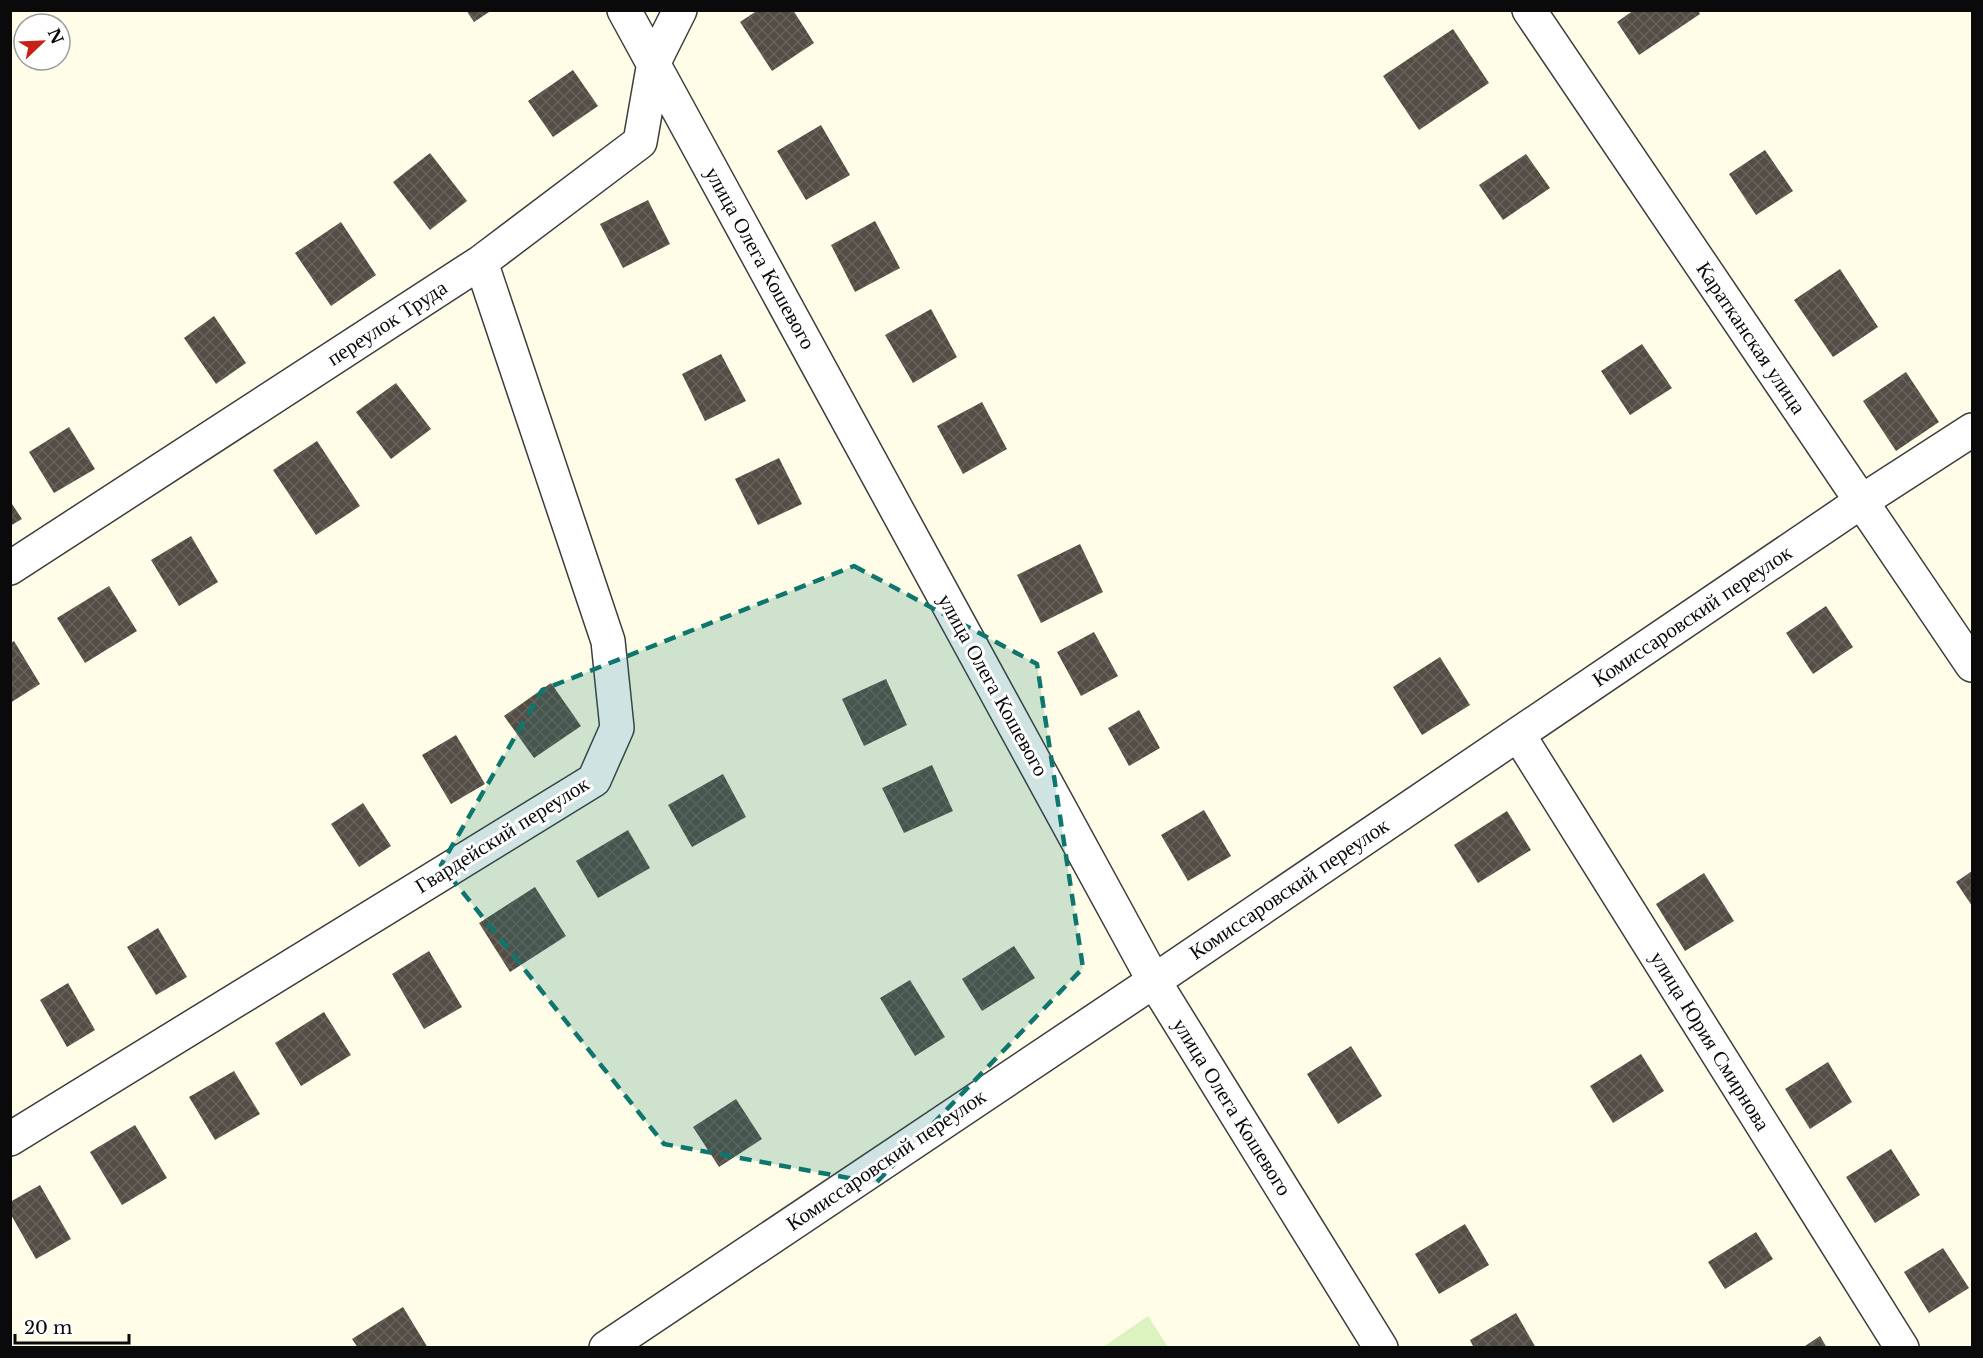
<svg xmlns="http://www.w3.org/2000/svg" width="1983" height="1358" font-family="'Libre Baskerville',serif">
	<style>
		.pitch { fill: #dcf3c0 }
		.building { fill: url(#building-cross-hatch) }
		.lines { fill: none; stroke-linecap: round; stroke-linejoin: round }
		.minor-casing { stroke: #3d3d3d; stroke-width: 36 }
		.minor { stroke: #fff; stroke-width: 33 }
		.marked { fill: #0f766e; fill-opacity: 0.2; stroke: #0f766e; stroke-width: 4.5; stroke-dasharray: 12 8; stroke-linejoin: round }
		.labels { text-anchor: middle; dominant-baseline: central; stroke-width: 6; stroke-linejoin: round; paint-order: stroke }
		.street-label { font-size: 21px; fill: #0a0a0a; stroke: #fff }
	</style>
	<defs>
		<pattern id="building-cross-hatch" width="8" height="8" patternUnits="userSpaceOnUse" patternTransform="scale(1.5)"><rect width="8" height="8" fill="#544d46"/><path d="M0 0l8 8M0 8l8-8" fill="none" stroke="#68625c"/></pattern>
	</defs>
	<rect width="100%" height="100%" fill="#fffde7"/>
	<path class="pitch" d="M1148,1316L1168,1347H1103Z"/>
	<path class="building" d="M466,10H492L474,22Z
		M758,10H793L814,43L772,71L740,22Z
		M1634,10H1698L1700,14L1639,55L1617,22Z
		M1453,29L1489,83L1419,130L1383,76Z
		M573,70L598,106L553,137L528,101Z
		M821,125L850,175L806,200L777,151Z
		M1765,150L1793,191L1756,215L1729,174Z
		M430,153L467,201L430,230L393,182Z
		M1526,154L1550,188L1503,220L1479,185Z
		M648,200L670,244L623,268L600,224Z
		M875,221L900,268L855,292L831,245Z
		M341,222L376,275L331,306L295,253Z
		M1840,269L1878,327L1833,357L1794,300Z
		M931,309L957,357L913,383L885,335Z
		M214,316L246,363L216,384L184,338Z
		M1642,344L1672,388L1630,415L1601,371Z
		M721,354L746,401L705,421L682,374Z
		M1906,372L1939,422L1896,451L1863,401Z
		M396,383L431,429L391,459L356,412Z
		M982,402L1007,449L963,474L937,426Z
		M69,427L95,469L54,493L29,452Z
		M317,441L360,506L316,535L273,470Z
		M779,458L802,504L758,525L735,479Z
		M10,501L22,519L10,526Z
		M191,536L218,582L179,606L151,560Z
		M1080,544L1103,592L1041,623L1017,575Z
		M109,586L137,631L85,663L57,618Z
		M1826,606L1853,647L1813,674L1786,633Z
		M1094,632L1118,676L1081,696L1057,652Z
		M14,641L40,684L10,703V644Z
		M1440,657L1470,705L1422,735L1393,687Z
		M886,679L907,725L864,746L842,699Z
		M551,683L581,726L534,758L504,716Z
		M1139,710L1160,748L1129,766L1108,728Z
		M456,735L485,784L451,804L422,755Z
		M932,765L953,811L904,833L882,788Z
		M723,774L746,817L692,847L668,805Z
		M363,803L391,846L359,867L331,824Z
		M1204,810L1231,856L1188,881L1161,835Z
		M1507,811L1531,850L1478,883L1454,845Z
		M628,830L650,868L598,898L576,861Z
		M1972,871V906L1956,882Z
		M1704,873L1734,921L1685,951L1656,904Z
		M535,887L566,936L510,972L479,923Z
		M158,928L187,977L156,995L127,947Z
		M1014,946L1035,978L982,1011L962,979Z
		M429,951L462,1007L424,1029L392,974Z
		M910,980L945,1037L915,1056L880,998Z
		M68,983L95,1030L67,1047L40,1000Z
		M324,1012L351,1055L301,1086L275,1043Z
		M1351,1046L1382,1096L1338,1124L1307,1074Z
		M1641,1054L1664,1091L1613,1123L1590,1086Z
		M1828,1062L1852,1102L1810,1129L1785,1089Z
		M234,1071L260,1114L215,1140L189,1097Z
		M736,1099L762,1139L719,1167L693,1127Z
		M135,1125L167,1178L122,1205L90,1152Z
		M1891,1149L1920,1195L1875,1223L1846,1177Z
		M40,1185L71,1239L36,1259L10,1213V1202Z
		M1465,1224L1489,1265L1439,1294L1415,1254Z
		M1756,1232L1773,1259L1725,1289L1708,1262Z
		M1943,1248L1969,1288L1929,1313L1904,1272Z
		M403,1307L428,1348H358L352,1339Z
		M1516,1313L1536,1348H1474L1470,1340Z
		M1820,1336L1827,1348H1802Z"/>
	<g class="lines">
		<defs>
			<path id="minor" d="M624,10L1154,981L1381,1348
				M1529,10L1972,665
				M10,568L481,262L640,142L654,62L680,10
				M1518,734L1902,1348
				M10,1139L594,780L617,728L608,641L481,262
				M606,1348L1154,981L1862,501L1972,430"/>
		</defs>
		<use href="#minor" class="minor-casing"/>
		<use href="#minor" class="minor"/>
	</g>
	<path class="marked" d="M854,566L1037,664L1083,968L876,1183L664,1144L441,865L542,690Z"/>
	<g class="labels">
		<g class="street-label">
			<text transform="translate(760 258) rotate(61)">улица Олега Кошевого</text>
			<text transform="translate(387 323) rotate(-33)">переулок Труда</text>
			<text transform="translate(1751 338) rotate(56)">Каратканская улица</text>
			<text transform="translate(1692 616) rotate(-34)">Комиссаровский переулок</text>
			<text transform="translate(993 685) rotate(61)">улица Олега Кошевого</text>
			<text transform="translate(502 835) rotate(-32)">Гвардейский переулок</text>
			<text transform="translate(1289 889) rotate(-34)">Комиссаровский переулок</text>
			<text transform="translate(1710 1041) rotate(58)">улица Юрия Смирнова</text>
			<text transform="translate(1232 1107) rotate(58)">улица Олега Кошевого</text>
			<text transform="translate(886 1160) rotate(-34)">Комиссаровский переулок</text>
		</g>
	</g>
	<rect width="1983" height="1358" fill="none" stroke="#0a0a0a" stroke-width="24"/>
	<g transform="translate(42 42) rotate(67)"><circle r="28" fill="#ffffff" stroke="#9d9d9d" stroke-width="1.5"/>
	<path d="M0-4.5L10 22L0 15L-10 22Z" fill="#c72116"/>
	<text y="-9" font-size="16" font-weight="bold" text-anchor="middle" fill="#0a0a0a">N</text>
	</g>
	<path d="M15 1334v9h114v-9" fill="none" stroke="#0a0a0a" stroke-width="3"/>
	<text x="24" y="1334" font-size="18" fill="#0a0a0a" stroke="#ffffff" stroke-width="4.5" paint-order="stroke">20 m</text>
</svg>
